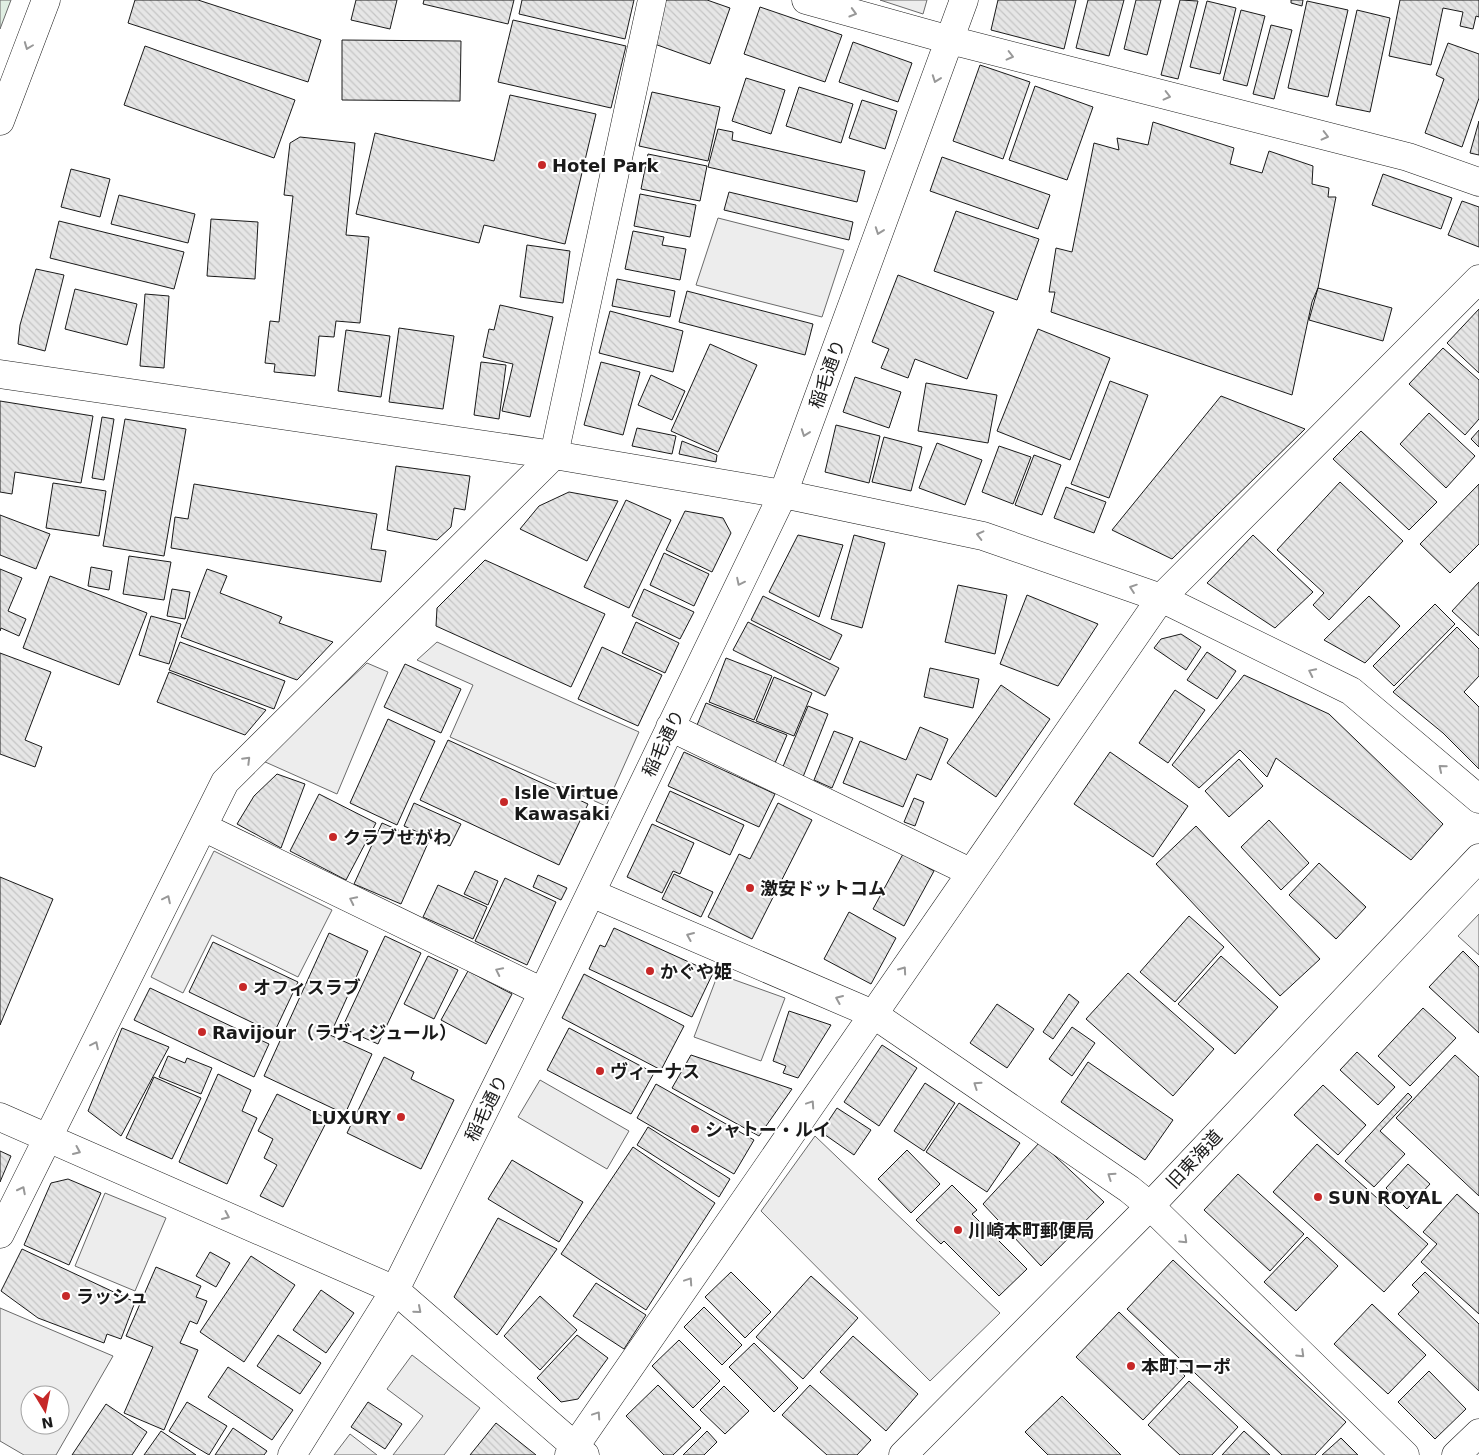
<svg xmlns="http://www.w3.org/2000/svg" width="1479" height="1455" font-family="'DejaVu Sans','Noto Sans JP',sans-serif">
	<style>
		.grass { fill: #e0efe3; stroke: #6a6a6a }
		.parking { fill: #ededed; stroke: #6a6a6a; fill-rule: evenodd }
		.building { fill: url(#building-back-hatch); stroke: #1a1a1a }
		.lines { fill: none; stroke-linecap: round; stroke-linejoin: round }
		.street-casing { stroke: #1a1a1a; stroke-width: 29 }
		.secondary-casing { stroke: #1a1a1a; stroke-width: 29 }
		.highway-casing { stroke: #1a1a1a; stroke-width: 29 }
		.street { stroke: #fff; stroke-width: 28 }
		.secondary { stroke: #fff; stroke-width: 28 }
		.highway { stroke: #fff; stroke-width: 28 }
		.oneway { stroke: #989898 }
		.poi-dot { fill: #c62828; stroke: #fff; stroke-width: 2 }
		.labels { text-anchor: middle; dominant-baseline: central; stroke-width: 4; stroke-linejoin: round; paint-order: stroke }
		.poi-label { font-size: 18px; font-weight: bold; fill: #1a1a1a; stroke: #fff; text-anchor: start }
		.street-label { font-size: 18px; fill: #1a1a1a; stroke: #fff }
	</style>
	<defs>
		<pattern id="building-back-hatch" width="6" height="6" patternUnits="userSpaceOnUse" patternTransform="scale(1.25)"><rect width="6" height="6" fill="#e6e6e6"/><path d="M-1 5l2 2M0 0l6 6M5-1l2 2" fill="none" stroke="#c5c5c5"/></pattern>
	</defs>
	<rect width="100%" height="100%" fill="#fff"/>
	<path class="grass" d="M0,0H11L0,29Z"/>
	<path class="parking" d="M880,0H927L923,14Z
		M718,218L844,250L822,317L696,285Z
		M437,642L639,732L606,806L450,737L473,685L417,660Z
		M367,663L388,672L337,794L263,761Z
		M214,851L332,910L298,977L212,935L183,993L151,977Z
		M1479,914V955L1458,936Z
		M718,974L785,998L761,1061L694,1037Z
		M540,1080L629,1131L607,1169L518,1117Z
		M815,1136L1000,1313L930,1381L761,1211Z
		M105,1193L166,1218L135,1291L75,1266Z
		M0,1308L113,1356L56,1455H24L0,1441ZM30,1395H60V1425H30Z
		M412,1355L480,1408L444,1455H393L423,1416L387,1389Z
		M350,1434L377,1455H334Z"/>
	<path class="building" d="M135,0H198L321,40L308,82L128,23Z
		M356,0H397L390,29L351,20Z
		M424,0H514L508,24L423,4Z
		M522,0H634L625,39L519,14Z
		M664,0H707L730,8L710,64L649,42Z
		M998,0H1076L1064,49L991,30Z
		M1088,0H1124L1109,56L1076,48Z
		M1136,0H1161L1147,55L1124,49Z
		M1180,0L1198,1L1178,79L1161,75Z
		M1291,0H1303L1302,6L1291,3Z
		M1400,0H1479V17L1476,16L1473,29L1460,26L1463,12L1443,8L1431,65L1389,56Z
		M1207,1L1236,8L1220,74L1190,67Z
		M1307,1L1348,10L1328,97L1288,88Z
		M760,7L842,35L825,82L744,54Z
		M1241,10L1265,16L1247,86L1223,80Z
		M1357,10L1390,18L1370,112L1336,105Z
		M513,20L626,46L611,108L498,82Z
		M1271,25L1292,30L1274,99L1253,94Z
		M342,40L461,41L460,101L342,100Z
		M853,42L912,63L898,102L839,82Z
		M1448,43L1479,54V98L1462,147L1425,133L1444,79L1436,75Z
		M145,46L295,100L274,158L124,105Z
		M980,65L1030,82L1003,159L953,141Z
		M746,78L785,90L771,134L732,121Z
		M1035,86L1093,107L1067,180L1009,160Z
		M799,87L853,104L841,143L786,126Z
		M652,92L720,107L708,161L639,146Z
		M510,95L596,114L565,244L484,225L479,243L356,214L375,133L494,161Z
		M862,100L897,111L885,149L849,138Z
		M1479,121V155L1470,153Z
		M1153,122L1234,148L1230,164L1262,173L1269,151L1313,166L1312,184L1329,188L1328,197H1336L1318,288L1312,302L1292,395L1051,312L1055,292H1049L1056,248L1072,252L1094,143L1119,150L1117,138L1148,145Z
		M718,129L733,132L732,140L865,171L857,202L708,167Z
		M300,137L355,143L346,235L369,237L360,323L336,321L334,337L319,336L315,376L274,372L275,364L265,363L270,321L279,322L293,196L284,195L290,143Z
		M648,154L707,166L700,201L641,189Z
		M942,157L1050,195L1038,229L930,191Z
		M71,169L110,179L100,217L61,207Z
		M1383,174L1452,198L1441,229L1372,205Z
		M729,192L853,222L849,240L724,210Z
		M640,194L696,205L690,237L634,226Z
		M119,195L195,214L188,243L111,224Z
		M1462,201L1479,207V247L1448,235Z
		M956,211L1039,239L1017,300L934,271Z
		M211,219L258,222L255,279L207,276Z
		M59,221L184,252L174,289L50,258Z
		M633,231L664,237L662,245L686,249L680,280L625,269Z
		M527,245L570,251L563,303L520,297Z
		M36,269L64,275L45,351L18,344L20,325Z
		M898,275L994,312L967,379L915,359L908,378L881,368L889,349L872,342Z
		M617,279L675,291L670,317L612,306Z
		M1318,288L1392,308L1383,341L1309,320Z
		M75,289L137,304L127,345L65,329Z
		M687,291L813,324L805,355L679,322Z
		M145,294L169,296L164,368L140,366Z
		M500,305L553,317L530,417L502,411L513,364L483,357L489,329L494,330Z
		M1479,309V373L1447,343Z
		M610,311L683,331L673,372L599,353Z
		M399,328L454,336L443,409L389,402Z
		M1038,329L1110,358L1070,460L997,431Z
		M346,330L390,336L381,397L338,391Z
		M710,344L757,365L718,452L671,431Z
		M1443,348L1479,380V419L1465,435L1409,384Z
		M481,362L506,365L499,419L474,415Z
		M601,362L640,372L623,435L584,425Z
		M651,375L685,391L672,420L638,405Z
		M855,377L901,392L889,428L843,412Z
		M1110,381L1148,395L1109,498L1071,484Z
		M926,383L997,395L988,443L918,431Z
		M1221,396L1305,429L1172,559L1112,530Z
		M0,401L93,416L81,483L15,472L12,494L0,492Z
		M1429,413L1475,456L1446,488L1400,444Z
		M102,417L114,419L104,480L92,478Z
		M125,419L186,429L164,556L103,546Z
		M836,425L880,436L869,483L825,472Z
		M637,428L676,436L672,454L632,446Z
		M1479,430V447L1471,439Z
		M1361,431L1437,502L1409,530L1333,459Z
		M884,437L922,447L911,491L872,482Z
		M682,441L717,455L716,462L679,454Z
		M937,443L982,460L965,505L919,488Z
		M999,446L1031,457L1013,504L982,492Z
		M1034,455L1061,465L1042,515L1015,505Z
		M396,466L470,476L465,510L454,508L451,527L437,540L387,530Z
		M1340,482L1403,541L1329,620L1313,605L1324,593L1277,550Z
		M53,483L106,491L99,536L46,528Z
		M194,484L377,514L371,549L386,551L381,582L171,548L175,517L188,519Z
		M1479,484V544L1450,573L1420,544Z
		M1066,487L1106,502L1094,533L1054,518Z
		M569,492L618,501L587,561L520,529L539,506Z
		M626,500L671,520L629,608L584,587Z
		M685,511L723,518L731,533L712,572L666,550Z
		M0,515L50,534L36,569L0,555Z
		M798,535L843,545L819,617L769,592Z
		M854,535L885,543L862,628L831,619Z
		M1253,535L1313,592L1275,628L1207,583Z
		M664,553L709,574L694,606L650,585Z
		M129,556L171,562L164,600L123,594Z
		M485,560L605,614L571,687L436,626L437,608Z
		M91,567L112,571L109,590L88,586Z
		M0,569L22,578L8,611L26,619L19,636L1,628L0,631Z
		M207,569L227,576L220,593L282,617L279,623L333,642L297,680L181,637Z
		M50,576L147,613L119,685L23,648Z
		M1479,582V636L1452,611Z
		M958,585L1007,595L995,654L945,642Z
		M172,589L190,592L185,619L167,616Z
		M644,589L694,612L680,639L632,616Z
		M1027,595L1098,624L1058,686L1000,664Z
		M763,596L842,635L830,660L751,620Z
		M1369,596L1400,626L1365,663L1324,640Z
		M1435,604L1455,624L1394,686L1373,666Z
		M151,616L181,624L169,664L139,655Z
		M636,622L679,643L665,673L622,653Z
		M748,622L839,668L825,696L733,650Z
		M1457,627L1479,649V676L1464,692L1479,707V769L1443,733L1393,692Z
		M1181,634L1201,647L1186,670L1154,648L1161,639Z
		M180,642L285,681L274,709L169,670Z
		M602,647L662,675L638,726L578,699Z
		M1207,652L1236,671L1217,699L1187,680Z
		M0,653L51,672L25,740L42,747L35,767L0,754Z
		M726,658L772,676L754,720L709,702Z
		M405,664L461,689L441,733L384,707Z
		M930,668L979,679L973,708L924,697Z
		M169,672L266,710L245,735L157,702Z
		M1244,675L1329,714L1443,824L1411,860L1276,758L1267,777L1240,750L1199,788L1172,765Z
		M774,677L812,693L794,736L756,721Z
		M1001,685L1050,719L996,797L947,763Z
		M1175,690L1205,710L1168,763L1139,743Z
		M706,703L787,735L775,763L695,730Z
		M808,706L828,714L803,777L782,769Z
		M388,719L435,741L397,825L350,803Z
		M920,727L948,739L931,780L917,774L903,807L843,783L860,741L906,760Z
		M834,731L853,738L832,788L814,780Z
		M448,740L588,804L559,865L420,800Z
		M684,752L775,794L759,827L668,786Z
		M1110,752L1188,806L1153,857L1074,804Z
		M1239,759L1263,786L1229,817L1205,791Z
		M277,774L305,784L281,848L237,824L254,796Z
		M670,791L744,825L730,855L656,821Z
		M319,794L376,823L346,880L290,851Z
		M914,798L924,802L915,826L904,822Z
		M414,803L461,824L450,846L404,826Z
		M778,803L812,820L752,939L708,917L739,854L750,859Z
		M1269,820L1309,863L1281,890L1241,847Z
		M382,823L428,843L401,904L354,884Z
		M652,824L694,843L680,874L673,871L662,893L627,877Z
		M1196,826L1320,959L1280,996L1156,864Z
		M903,854L934,871L904,926L873,909Z
		M1319,863L1366,907L1336,939L1289,895Z
		M475,871L498,881L488,905L464,894Z
		M674,874L713,892L701,917L662,899Z
		M538,875L567,888L561,900L533,887Z
		M0,877L53,899L0,1025Z
		M505,878L556,902L527,965L475,941Z
		M438,885L487,907L473,939L423,917Z
		M849,912L896,938L871,984L824,959Z
		M1189,916L1224,947L1175,1002L1140,972Z
		M614,928L713,973L692,1017L589,969L600,945L605,947Z
		M329,933L368,951L330,1035L372,1054L345,1114L264,1076Z
		M385,936L421,953L378,1044L342,1028Z
		M213,942L298,982L274,1033L189,992Z
		M1463,951L1479,967V1033L1429,987Z
		M428,956L458,970L434,1019L404,1004Z
		M1221,956L1278,1007L1235,1054L1178,1004Z
		M468,971L512,994L486,1044L441,1020Z
		M1128,973L1214,1049L1173,1096L1086,1019Z
		M584,974L684,1026L661,1070L562,1018Z
		M150,988L269,1044L254,1077L134,1020Z
		M1069,994L1079,1002L1053,1039L1043,1032Z
		M997,1004L1034,1029L1007,1068L970,1043Z
		M1423,1008L1456,1038L1410,1086L1378,1056Z
		M789,1011L831,1025L798,1078L783,1073L786,1066L773,1061Z
		M1072,1027L1095,1043L1072,1076L1049,1059Z
		M122,1028L169,1047L121,1136L88,1111Z
		M569,1028L654,1073L631,1114L547,1070Z
		M882,1045L917,1068L879,1126L844,1102Z
		M1357,1052L1395,1087L1378,1105L1340,1070Z
		M691,1055L792,1089L759,1136L672,1088Z
		M1455,1055L1479,1077V1196L1396,1118Z
		M168,1056L185,1063L187,1058L212,1068L201,1094L159,1077Z
		M384,1057L414,1072L411,1079L454,1100L421,1169L347,1133Z
		M1088,1062L1173,1120L1145,1160L1061,1102Z
		M218,1074L251,1090L242,1111L257,1118L227,1184L179,1162Z
		M154,1077L201,1098L172,1159L126,1138Z
		M925,1083L955,1103L924,1151L894,1131Z
		M656,1084L754,1140L734,1174L637,1118Z
		M1323,1085L1366,1125L1338,1155L1294,1115Z
		M1408,1093L1412,1097L1380,1131L1405,1154L1374,1187L1345,1161Z
		M277,1094L328,1119L283,1207L260,1196L277,1165L264,1158L273,1139L258,1131Z
		M959,1103L1020,1143L987,1192L926,1152Z
		M837,1108L871,1130L854,1155L821,1132Z
		M648,1127L730,1179L719,1197L637,1145Z
		M1040,1142L1104,1202L1041,1266L983,1204Z
		M1317,1144L1428,1244L1384,1292L1273,1192Z
		M633,1147L715,1203L646,1310L561,1254Z
		M907,1150L940,1184L911,1213L878,1179Z
		M0,1151L11,1156L0,1182Z
		M512,1160L583,1202L559,1242L488,1199Z
		M1408,1164L1430,1184L1407,1209L1386,1188Z
		M1238,1174L1304,1234L1270,1271L1204,1210Z
		M68,1179L101,1193L69,1265L24,1245L51,1183Z
		M952,1185L977,1210L972,1214L1027,1269L999,1296L944,1241L941,1244L916,1220Z
		M1457,1194L1479,1214V1314L1421,1262L1437,1244L1423,1232Z
		M498,1218L557,1249L497,1335L454,1297Z
		M1307,1237L1338,1266L1296,1311L1264,1282Z
		M22,1249L135,1302L121,1339L107,1334L104,1343L38,1318L1,1291Z
		M210,1252L230,1263L216,1287L196,1276Z
		M251,1256L295,1285L244,1362L200,1332Z
		M1173,1260L1346,1422L1315,1455H1282L1127,1309Z
		M156,1267L201,1286L196,1297L207,1301L197,1324L190,1321L180,1343L198,1350L164,1430L124,1413L153,1347L126,1336Z
		M731,1272L771,1312L745,1338L705,1297Z
		M1425,1272L1479,1324V1391L1398,1314L1419,1292L1412,1285Z
		M811,1276L858,1318L803,1379L756,1337Z
		M596,1283L646,1315L624,1349L573,1316Z
		M321,1290L354,1313L326,1353L293,1330Z
		M540,1296L577,1330L540,1370L504,1336Z
		M1372,1304L1426,1355L1388,1394L1334,1344Z
		M704,1307L742,1345L722,1365L684,1327Z
		M1119,1312L1185,1376L1143,1420L1076,1357Z
		M278,1335L321,1363L300,1394L257,1366Z
		M577,1335L608,1358L578,1399L561,1402L537,1378Z
		M853,1336L918,1394L886,1431L820,1372Z
		M679,1340L720,1381L693,1408L652,1366Z
		M754,1343L798,1388L774,1412L729,1367Z
		M228,1367L293,1410L272,1440L208,1397Z
		M1429,1371L1466,1409L1435,1439L1398,1402Z
		M1189,1381L1238,1427L1212,1455H1180L1148,1425Z
		M658,1385L701,1428L673,1455H664L626,1416Z
		M810,1385L871,1440L857,1455H827L782,1415Z
		M724,1386L749,1411L725,1434L700,1410Z
		M1062,1396L1121,1455H1048L1025,1432Z
		M187,1402L227,1426L209,1455L169,1431Z
		M368,1402L402,1424L385,1449L351,1427Z
		M106,1404L147,1432L132,1455H72Z
		M496,1423L536,1455H470Z
		M233,1428L267,1451L264,1455H215Z
		M161,1431L196,1455H144Z
		M707,1431L717,1442L704,1455H683Z
		M1244,1431L1270,1455H1222Z
		M1341,1438L1358,1455H1322Z"/>
	<g class="lines">
		<defs>
			<path id="street" d="M806,0L950,40L1408,157L1479,182
				M0,374L554,455L783,494L983,536L1161,598L1351,691L1479,799
				M670,727L970,872
				M203,827L543,992
				M591,893L873,1014L1129,1189L1150,1206L1405,1455
				M0,1117L395,1290L585,1455
				M0,1234L225,782L554,455L652,0
				M292,1455L395,1290L543,992L783,494L964,0
				M569,1455L1161,598L1479,279
				M1456,1455L1479,1433"/>
			<path id="secondary" d="M903,1455L1150,1206L1479,858"/>
			<path id="highway" d="M0,121L46,0"/>
		</defs>
		<use href="#street" class="street-casing"/>
		<use href="#secondary" class="secondary-casing"/>
		<use href="#highway" class="highway-casing"/>
		<use href="#street" class="street"/>
		<use href="#secondary" class="secondary"/>
		<use href="#highway" class="highway"/>
	</g>
	<defs><path id="oneway-chevron" d="M-2-3.5L2.5 0L-2 3.5" fill="none" stroke-width="1.6" stroke-linecap="round" stroke-linejoin="round" transform="scale(1.25)"/></defs>
	<g class="oneway">
		<use href="#oneway-chevron" transform="translate(853 13) rotate(16)"/>
		<use href="#oneway-chevron" transform="translate(28 46) rotate(111)"/>
		<use href="#oneway-chevron" transform="translate(1010 56) rotate(14)"/>
		<use href="#oneway-chevron" transform="translate(936 79) rotate(110)"/>
		<use href="#oneway-chevron" transform="translate(1167 96) rotate(14)"/>
		<use href="#oneway-chevron" transform="translate(1325 136) rotate(14)"/>
		<use href="#oneway-chevron" transform="translate(879 231) rotate(110)"/>
		<use href="#oneway-chevron" transform="translate(805 433) rotate(110)"/>
		<use href="#oneway-chevron" transform="translate(980 535) rotate(-166)"/>
		<use href="#oneway-chevron" transform="translate(740 582) rotate(116)"/>
		<use href="#oneway-chevron" transform="translate(1133 588) rotate(-161)"/>
		<use href="#oneway-chevron" transform="translate(1312 672) rotate(-154)"/>
		<use href="#oneway-chevron" transform="translate(247 760) rotate(-45)"/>
		<use href="#oneway-chevron" transform="translate(1442 768) rotate(-140)"/>
		<use href="#oneway-chevron" transform="translate(167 899) rotate(-64)"/>
		<use href="#oneway-chevron" transform="translate(353 900) rotate(-154)"/>
		<use href="#oneway-chevron" transform="translate(690 936) rotate(-157)"/>
		<use href="#oneway-chevron" transform="translate(903 970) rotate(-55)"/>
		<use href="#oneway-chevron" transform="translate(499 971) rotate(-154)"/>
		<use href="#oneway-chevron" transform="translate(839 999) rotate(-157)"/>
		<use href="#oneway-chevron" transform="translate(95 1045) rotate(-64)"/>
		<use href="#oneway-chevron" transform="translate(977 1085) rotate(-146)"/>
		<use href="#oneway-chevron" transform="translate(811 1104) rotate(-56)"/>
		<use href="#oneway-chevron" transform="translate(77 1151) rotate(24)"/>
		<use href="#oneway-chevron" transform="translate(1111 1176) rotate(-146)"/>
		<use href="#oneway-chevron" transform="translate(22 1190) rotate(-63)"/>
		<use href="#oneway-chevron" transform="translate(226 1216) rotate(24)"/>
		<use href="#oneway-chevron" transform="translate(1184 1240) rotate(44)"/>
		<use href="#oneway-chevron" transform="translate(689 1281) rotate(-56)"/>
		<use href="#oneway-chevron" transform="translate(418 1310) rotate(41)"/>
		<use href="#oneway-chevron" transform="translate(1301 1354) rotate(44)"/>
		<use href="#oneway-chevron" transform="translate(597 1415) rotate(-56)"/>
	</g>
	<g class="poi-dot">
		<circle cx="542" cy="165" r="5"/>
		<circle cx="504" cy="802" r="5"/>
		<circle cx="333" cy="837" r="5"/>
		<circle cx="750" cy="888" r="5"/>
		<circle cx="650" cy="971" r="5"/>
		<circle cx="243" cy="987" r="5"/>
		<circle cx="202" cy="1032" r="5"/>
		<circle cx="600" cy="1071" r="5"/>
		<circle cx="401" cy="1117" r="5"/>
		<circle cx="695" cy="1129" r="5"/>
		<circle cx="1318" cy="1197" r="5"/>
		<circle cx="958" cy="1230" r="5"/>
		<circle cx="66" cy="1296" r="5"/>
		<circle cx="1131" cy="1366" r="5"/>
	</g>
	<g class="labels">
		<g class="poi-label">
			<text x="552" y="165">Hotel Park</text>
			<text x="514" y="792">Isle Virtue<tspan x="514" dy="21">Kawasaki</tspan></text>
			<text x="343" y="837">クラブせがわ</text>
			<text x="760" y="888">激安ドットコム</text>
			<text x="660" y="971">かぐや姫</text>
			<text x="253" y="987">オフィスラブ</text>
			<text x="212" y="1032">Ravijour（ラヴィジュール）</text>
			<text x="610" y="1071">ヴィーナス</text>
			<text x="391" y="1117" text-anchor="end">LUXURY</text>
			<text x="705" y="1129">シャトー・ルイ</text>
			<text x="1328" y="1197">SUN ROYAL</text>
			<text x="968" y="1230">川崎本町郵便局</text>
			<text x="76" y="1296">ラッシュ</text>
			<text x="1141" y="1366">本町コーポ</text>
		</g>
		<g class="street-label">
			<text transform="translate(827 374) rotate(-70)">稲毛通り</text>
			<text transform="translate(663 743) rotate(-64)">稲毛通り</text>
			<text transform="translate(486 1108) rotate(-63)">稲毛通り</text>
			<text transform="translate(1194 1159) rotate(-47)">旧東海道</text>
		</g>
	</g>
	<g transform="translate(45 1410) rotate(170)"><circle r="24" fill="#ffffff" stroke="#a3a3a3"/>
	<path d="M0-4L9 19L0 12L-9 19Z" fill="#c62828"/>
	<text y="-8" font-size="14" font-weight="bold" text-anchor="middle" fill="#1a1a1a">N</text>
	</g>
</svg>
